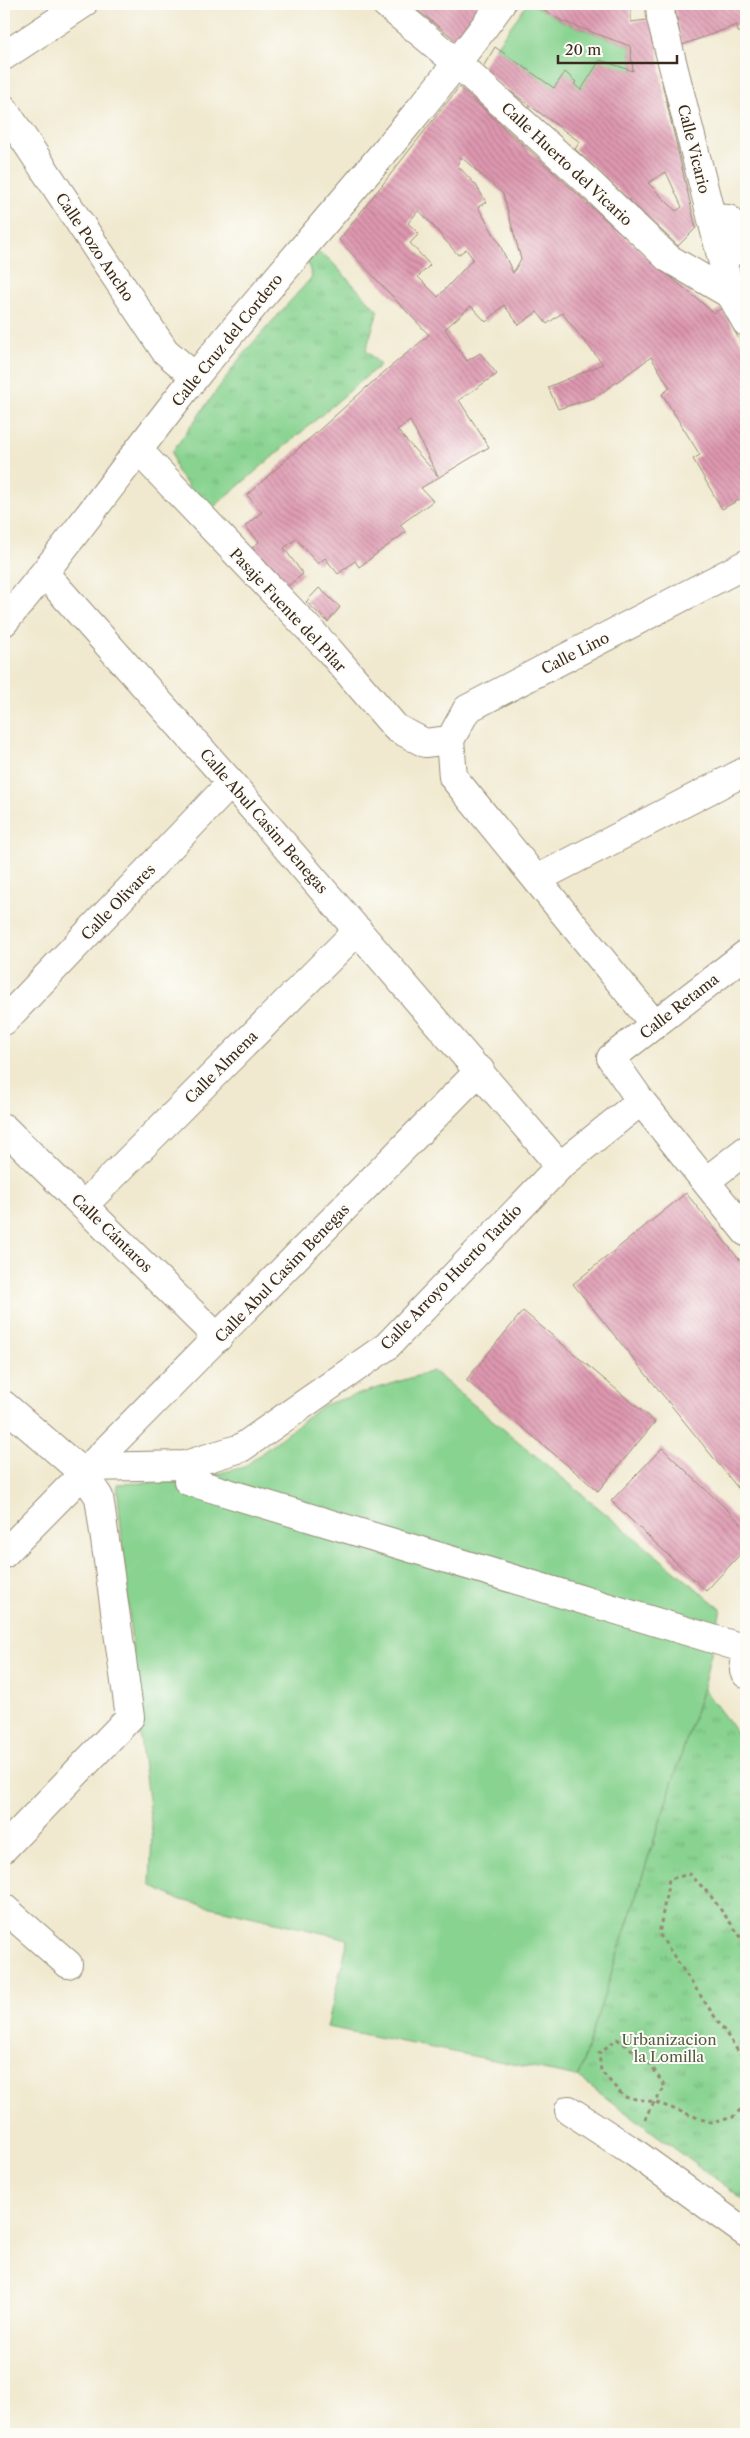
<svg xmlns="http://www.w3.org/2000/svg" width="750" height="2438" font-family="'Libre Caslon Text',serif">
	<style>
		.green { fill: #88d390; stroke: #627e57 }
		.park { fill: url(#park-tufts); stroke: #627e57 }
		.building { fill: url(#building-back-hatch); fill-rule: evenodd }
		.lines { fill: none; stroke-linecap: round; stroke-linejoin: round }
		.minor-casing { stroke: #968a76; stroke-width: 30 }
		.path { stroke: #968a76; stroke-width: 3; stroke-dasharray: 4 4; stroke-linecap: butt }
		.minor { stroke: #fff; stroke-width: 28 }
		.labels { text-anchor: middle; dominant-baseline: central; stroke-width: 4; stroke-linejoin: round; paint-order: stroke }
		.street-label { font-size: 15px; fill: #3b2a1e; stroke: #fdfcf7 }
		.park-label { font-size: 15px; fill: #525d40; stroke: #fdfcf7 }
	</style>
	<defs>
		<pattern id="park-tufts" width="24" height="20" patternUnits="userSpaceOnUse" patternTransform="scale(1.25)"><rect width="24" height="20" fill="#88d390"/><path d="M3 7l-1-3M5 7V3M7 7l1-3M15 17l-1-3M17 17v-4M19 17l1-3" fill="none" stroke="#76b57c"/></pattern>
		<pattern id="building-back-hatch" width="6" height="6" patternUnits="userSpaceOnUse" patternTransform="scale(1.25)"><rect width="6" height="6" fill="#de98b0"/><path d="M-1 5l2 2M0 0l6 6M5-1l2 2" fill="none" stroke="#b57c8f"/></pattern>
	</defs>
	<rect width="100%" height="100%" fill="#fdfcf7"/>
	<filter id="ink" filterUnits="userSpaceOnUse"><feTurbulence type="fractalNoise" baseFrequency=".02" numOctaves="2"/><feDisplacementMap in="SourceGraphic" scale="10" xChannelSelector="R" yChannelSelector="G"/><feConvolveMatrix kernelMatrix="1 2 1 2 8 2 1 2 1" color-interpolation-filters="sRGB"/></filter>
	<filter id="wash" filterUnits="userSpaceOnUse"><feTurbulence type="fractalNoise" baseFrequency=".0096" numOctaves="4" result="noise"/><feDisplacementMap in="SourceGraphic" scale="20" xChannelSelector="R" yChannelSelector="G"/><feGaussianBlur stdDeviation="1.12" result="paint"/><feColorMatrix in="noise" values="0 0 0 0 0 0 0 0 0 0 0 0 0 0 0 0 0 1.4 0 .05"/><feComposite in="paint" operator="in"/></filter>
	<g filter="url(#wash)">
		<rect width="100%" height="100%" fill="#f0e9cf"/>
		<path class="green" d="M527,4H532L564,22L630,46L633,71L600,61L581,90L574,84L576,82L565,72L554,88L495,48Z
			M433,1371L721,1609L703,1688L578,2077L327,2027L348,1939L177,1899L150,1885L152,1831L140,1737L117,1484L188,1481L244,1467L323,1405Z"/>
		<path class="park" d="M320,253L329,259L378,311L366,350L380,365L208,512L176,470L172,452L243,354L312,277L307,261Z
			M703,1688L746,1745V2201L578,2077Z"/>
		<g id="blocks">
			<path class="building" d="M410,4H485L458,42Z
				M532,4H631V22L654,19L663,87L696,228L678,246L575,149L580,142L481,70L495,47L554,88L565,72L576,82L574,84L581,90L600,60L633,71L630,46L564,22ZM666,172L682,207L676,211L648,183Z
				M674,4H746V33L738,32L737,25L682,45Z
				M459,87L655,264L714,313L722,308L746,352V496L722,509L693,459L700,455L662,394L670,388L651,357L596,397L558,409L548,387L603,364L562,313L547,324L537,312L519,325L504,305L486,322L471,306L445,329L467,361L480,353L497,374L459,400L489,447L421,488L433,501L400,525L406,532L359,567L355,561L338,574L325,558L318,564L296,539L284,548L303,574L284,589L251,549L259,542L245,526L262,512L247,495L378,377L429,335L339,240ZM461,157L503,194L521,259L513,273L498,241L478,207L486,202L476,185L457,165ZM419,210L458,255L466,249L473,259L438,297L418,277L430,265L410,243L419,234L408,223ZM410,421L438,476L397,430Z
				M319,588L340,607L328,622L306,602Z
				M686,1193L746,1268V1498L573,1284Z
				M523,1311L655,1422L598,1491L466,1380Z
				M662,1448L746,1528V1548L706,1591L611,1501Z"/>
		</g>
	</g>
	<g filter="url(#ink)">
		<use href="#blocks" fill-opacity="0" stroke="#968a76" stroke-width="1"/>
		<g class="lines">
			<defs>
				<path id="minor" d="M386,4L458,64L582,176L668,258L731,295L746,322
					M660,4L661,18L731,295
					M4,56L83,4
					M4,109L165,351L195,377
					M712,218L728,219L746,253
					M139,451L329,650L396,728L425,743L450,740
					M45,574L231,783L560,1166
					M4,622C71,543 130,458 195,377C296,251 407,134 501,4
					M537,879L746,771
					M746,954L611,1058L641,1101L746,1232
					M4,1021L231,783
					M655,1025L453,777L450,740L467,709L746,564
					M4,1128L218,1338
					M706,1181L746,1150
					M84,1205L358,930
					M4,1405L83,1473L99,1497L130,1717L4,1848
					M90,1467L185,1465L241,1448L387,1346L560,1166L641,1101
					M188,1481L746,1649
					M4,1554L480,1070
					M746,1656L744,1671L746,1674
					M4,1908L68,1964
					M569,2110L635,2153L746,2233"/>
			</defs>
			<use href="#minor" class="minor-casing"/>
			<path class="path" d="M746,1944L710,1895L690,1874L669,1879L659,1934L746,2063
				M645,2120C649,2108 658,2097 665,2087L649,2062L617,2039L599,2053L601,2071L624,2097L655,2102L712,2123L733,2117L746,2104"/>
			<use href="#minor" class="minor"/>
		</g>
	</g>
	<g class="labels">
		<g class="street-label">
			<text transform="translate(694 149) rotate(76)">Calle Vicario</text>
			<text transform="translate(567 164) rotate(43)">Calle Huerto del Vicario</text>
			<text transform="translate(95 247) rotate(56)">Calle Pozo Ancho</text>
			<text transform="translate(227 340) rotate(-51)">Calle Cruz del Cordero</text>
			<text transform="translate(288 610) rotate(47)">Pasaje Fuente del Pilar</text>
			<text transform="translate(575 653) rotate(-27)">Calle Lino</text>
			<text transform="translate(264 821) rotate(49)">Calle Abul Casim Benegas</text>
			<text transform="translate(118 902) rotate(-46)">Calle Olivares</text>
			<text transform="translate(679 1006) rotate(-38)">Calle Retama</text>
			<text transform="translate(221 1067) rotate(-45)">Calle Almena</text>
			<text transform="translate(112 1233) rotate(44)">Calle Cántaros</text>
			<text transform="translate(282 1273) rotate(-46)">Calle Abul Casim Benegas</text>
			<text transform="translate(451 1277) rotate(-46)">Calle Arroyo Huerto Tardío</text>
		</g>
		<g class="park-label">
			<text x="669" y="2039">Urbanizacion<tspan x="669" dy="17">la Lomilla</tspan></text>
		</g>
	</g>
	<rect width="750" height="2438" fill="none" stroke="#fdfcf7" stroke-width="20"/>
	<path d="M558 55v8h119v-8" fill="none" stroke="#3b2a1e" stroke-width="2.5"/>
	<text x="565" y="55" font-size="15" fill="#3b2a1e" stroke="#fdfcf7" stroke-width="4" paint-order="stroke">20 m</text>
</svg>
